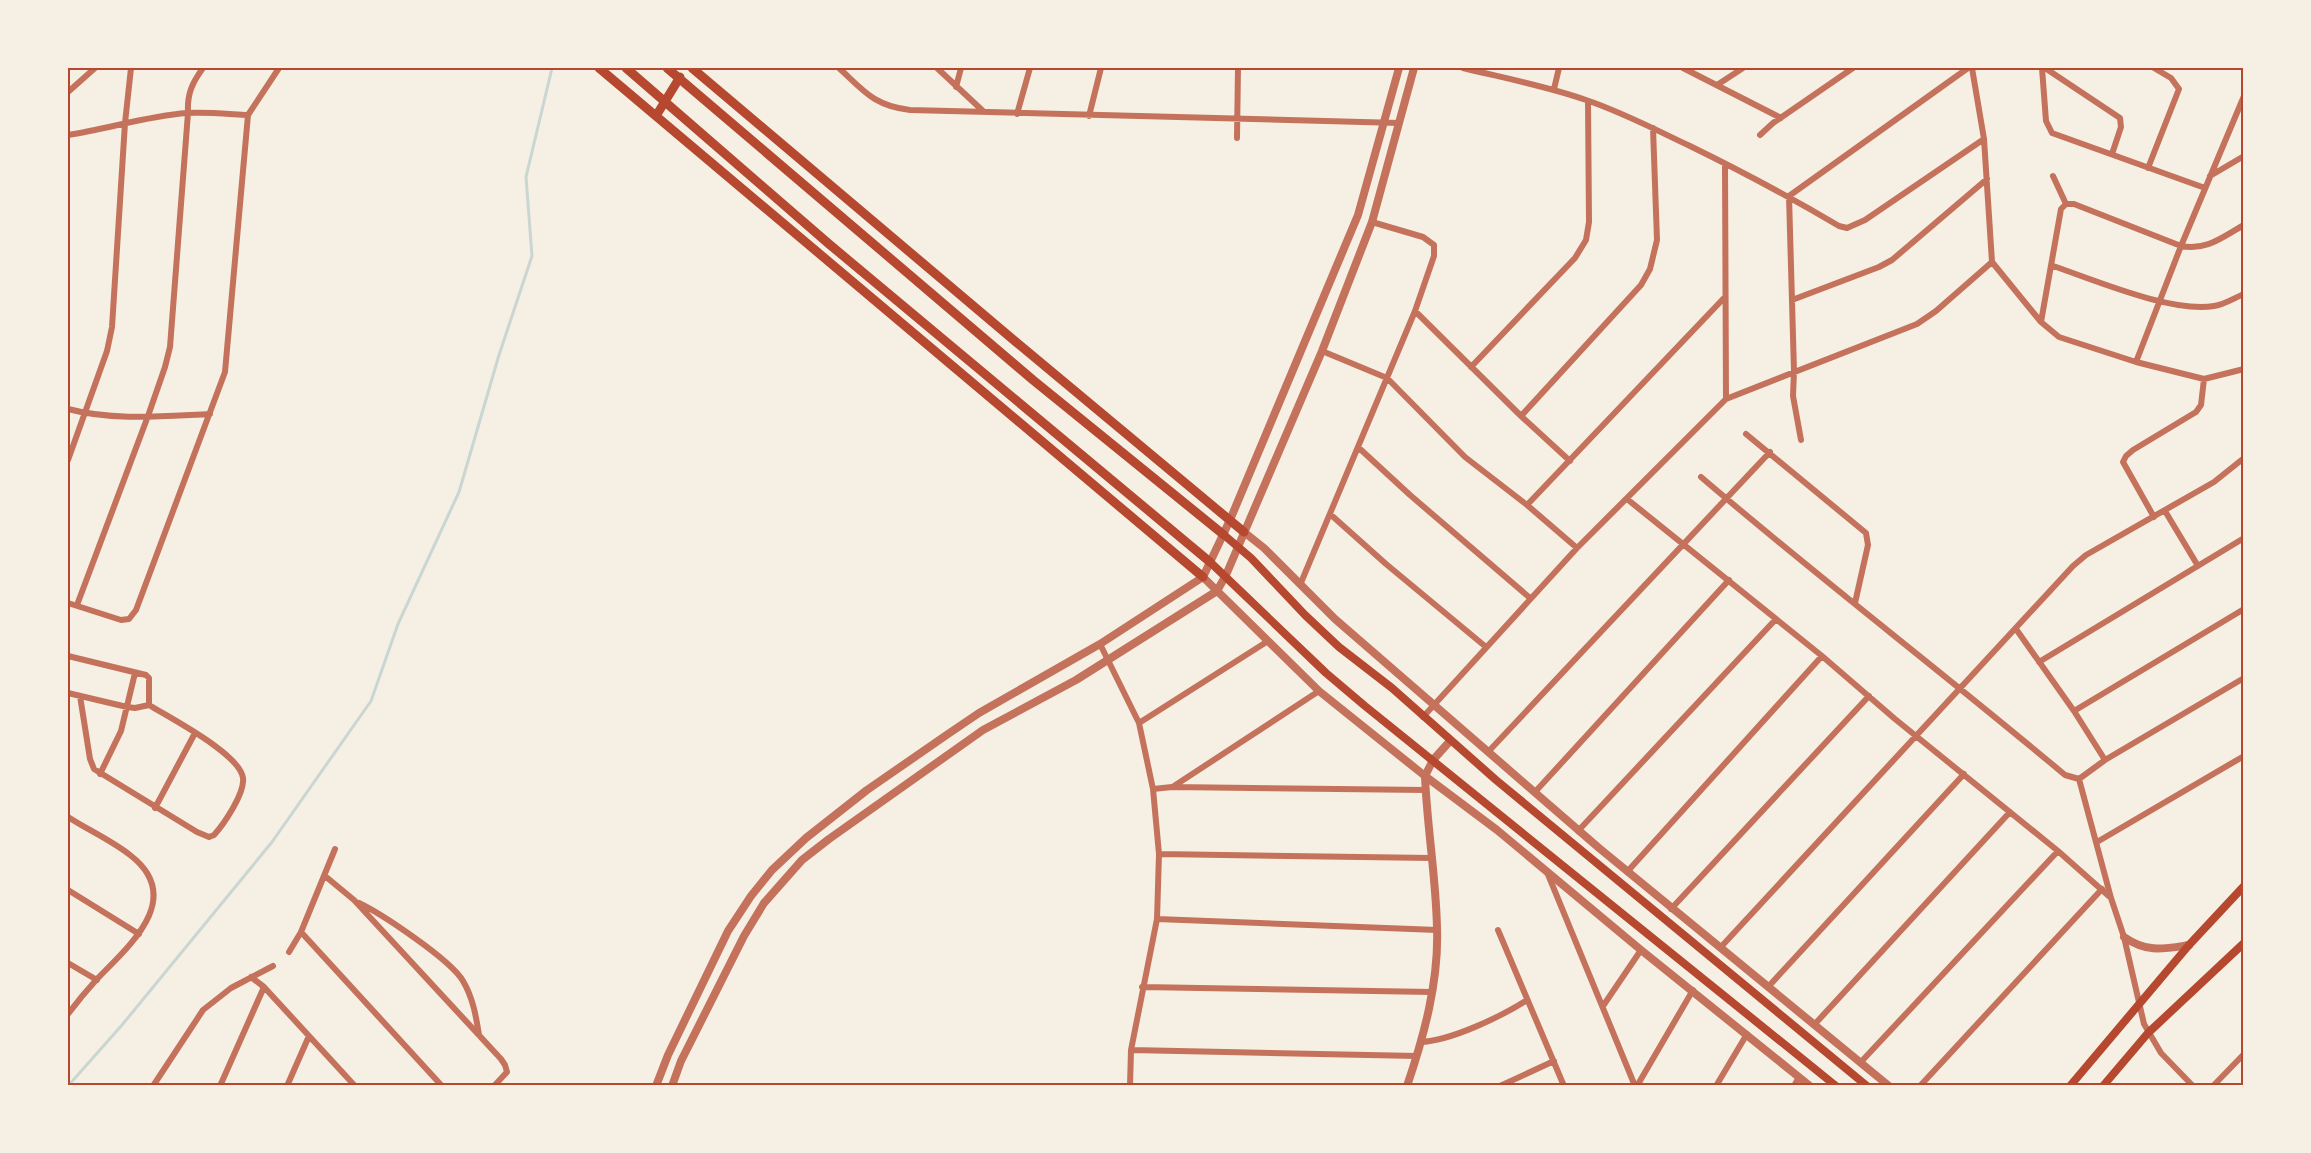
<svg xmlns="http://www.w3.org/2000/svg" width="2311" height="1153" font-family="Montserrat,sans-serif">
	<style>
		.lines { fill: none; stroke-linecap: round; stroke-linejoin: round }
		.stream { stroke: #c9d6d2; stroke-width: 3 }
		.minor { stroke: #c5725c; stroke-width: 6 }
		.tertiary { stroke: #c5725c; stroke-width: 8 }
		.secondary { stroke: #b5482f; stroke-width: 8 }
		.primary { stroke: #b5482f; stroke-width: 9 }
		.neatline { fill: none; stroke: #b5482f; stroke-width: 2 }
	</style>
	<rect width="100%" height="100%" fill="#f6efe4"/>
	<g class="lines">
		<path class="stream" d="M68,1086L122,1025L272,842L371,701L398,624L459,492L499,355L532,256L526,177L552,68"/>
		<path class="minor" d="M839,68C864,91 874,106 910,110L1399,123
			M937,68L983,111
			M1463,68C1504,78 1546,86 1586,100C1622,112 1656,130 1690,146C1741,171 1790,197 1839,226L1847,228L1865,220L1984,139
			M1683,68L1781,118
			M1972,68L1984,139L1992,262
			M2042,68L2046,121L2052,133L2205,188
			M2045,68L2120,118L2121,127L2112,154
			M1717,85L1743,68
			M956,87L961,68
			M1554,89L1559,68
			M68,92L95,68
			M1017,114L1030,68
			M1089,116L1101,68
			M68,135C108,129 146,116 187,113C207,112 228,114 248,115
			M1760,135L1773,123L1853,68
			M1237,138L1238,68
			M1725,164L1726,399
			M2148,168L2179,89L2171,78L2154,68
			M2053,176L2066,204
			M2210,176L2244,156
			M2066,204H2074L2181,246C2207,251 2222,237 2244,225
			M1992,262L2041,322L2059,337L2136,362L2204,379L2244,369
			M2053,266C2095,280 2171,313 2214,306C2224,305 2234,298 2244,294
			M1792,300L1879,267L1892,260L1987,179
			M1415,311L1521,416L1570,461
			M2041,322L2061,209L2066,204
			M1322,351L1387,378L1465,457L1527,505L1577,548
			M2136,362L2181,246L2244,96
			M1471,367L1575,258L1586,240L1589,222L1588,101
			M68,409C113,421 164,416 210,414
			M1521,416L1641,285L1650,269L1657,240L1653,128
			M1746,434L1866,533L1868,545L1855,603
			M1801,440L1793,396L1794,371L1789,196L1968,68
			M1359,448L1410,495L1530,598
			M68,460L107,351L112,327L125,123L131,68
			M1701,477C1820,579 1945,674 2065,775L2079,779
			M1627,499L1822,656L1895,719L2058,851L2111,898
			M1527,505L1724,298
			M2165,511L2198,566
			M1330,514L1386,564L1486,647
			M2154,517L2123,462L2126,456L2133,450L2196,412L2201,405L2204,379
			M1300,585L1415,311L1434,256V245L1423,237L1372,222
			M68,603L121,620L129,619L136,610L225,372L248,115L279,68
			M77,605L148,416L165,367L170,347L188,113C187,94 192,83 203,68
			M2016,629L2074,711L2105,760
			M1100,644L1139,723L1153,789L1159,854L1157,919L1131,1050L1130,1086
			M68,656L146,675L149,678V705
			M2039,662L2244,538
			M68,693L127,707L135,708L149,705C170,718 240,754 243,778C245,793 224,824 214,835L209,837L197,832L94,769L90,759L80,696
			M2074,711L2244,609
			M1423,717L1577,548L1726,399L1917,324L1936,311L1992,262
			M1139,723L1268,641
			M1488,752L1770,452
			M100,774L121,731L135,673
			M2079,779L2111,898L2124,937L2144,1024L2161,1053L2193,1086
			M2079,779L2105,760L2244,678
			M1174,786L1319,691
			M1153,789L1172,787L1426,790
			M1535,792L1729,580
			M155,808L195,733
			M68,817C88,830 111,840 130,855C186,898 129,946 97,979C87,990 77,1002 68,1014
			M1578,831L1776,619
			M2097,842L2244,756
			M1159,854L1432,858
			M1547,872L1635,1086
			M1627,872L1822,656
			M325,876L354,900L501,1059L505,1065L507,1072L494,1086
			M68,890L139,934
			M359,903C382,914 451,960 463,981C473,998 476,1016 479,1035
			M1671,909L1869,696
			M1157,919L1437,930
			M1498,930L1564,1086
			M301,932L442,1086
			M1720,948L2073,566L2086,555L2214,482L2244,458
			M289,952L301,932L335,849
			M68,963L97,980
			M251,977L264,987L355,1086
			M1142,987L1432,992
			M1768,987L1964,774
			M1603,1006L1641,950
			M1814,1025L2010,812
			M1420,1042C1451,1041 1502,1016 1527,1000
			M1131,1050L1417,1056
			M1860,1063L2058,851
			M153,1086L203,1010L231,988L273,966
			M220,1086L264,987
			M287,1086L309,1036
			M1500,1086L1554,1061
			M1637,1086L1693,990
			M1716,1086L1747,1034
			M1794,1086L1799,1077
			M1920,1086L2102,889
			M2213,1086L2244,1054"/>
		<path class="tertiary" d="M1244,532L1264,548L1335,619L1599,848L1889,1086
			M1203,577L1319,691L1425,776L1497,830L1641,950L1810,1086
			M2124,937C2147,953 2163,949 2189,945
			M656,1086L668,1055L728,931L751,896L772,870L806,838L867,790L948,734L979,713L1100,644L1203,577L1230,520L1358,215L1399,68
			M672,1086L681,1061L744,936L764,903L802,860L829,839L983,730L1076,680L1217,591L1226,575L1322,351L1372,222L1414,68
			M1407,1086C1424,1036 1439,981 1437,928C1436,877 1427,827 1425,776L1433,760L1450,741"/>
		<path class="secondary" d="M1224,535L1251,558L1305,615L1339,647L1392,688L1496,780L1867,1086
			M1210,562L1326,673L1365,706L1836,1086
			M2070,1086L2189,945L2244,886
			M2103,1086L2148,1033L2244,943"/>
		<path class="primary" d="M599,68L1203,577
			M626,68L829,244L1210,562
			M667,68L1033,380L1224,535
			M692,68L1016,342L1244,532
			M656,116L680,77"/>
	</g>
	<rect width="2311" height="1153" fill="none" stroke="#f6efe4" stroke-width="138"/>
	<rect x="69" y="69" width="2173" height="1015" class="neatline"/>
</svg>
